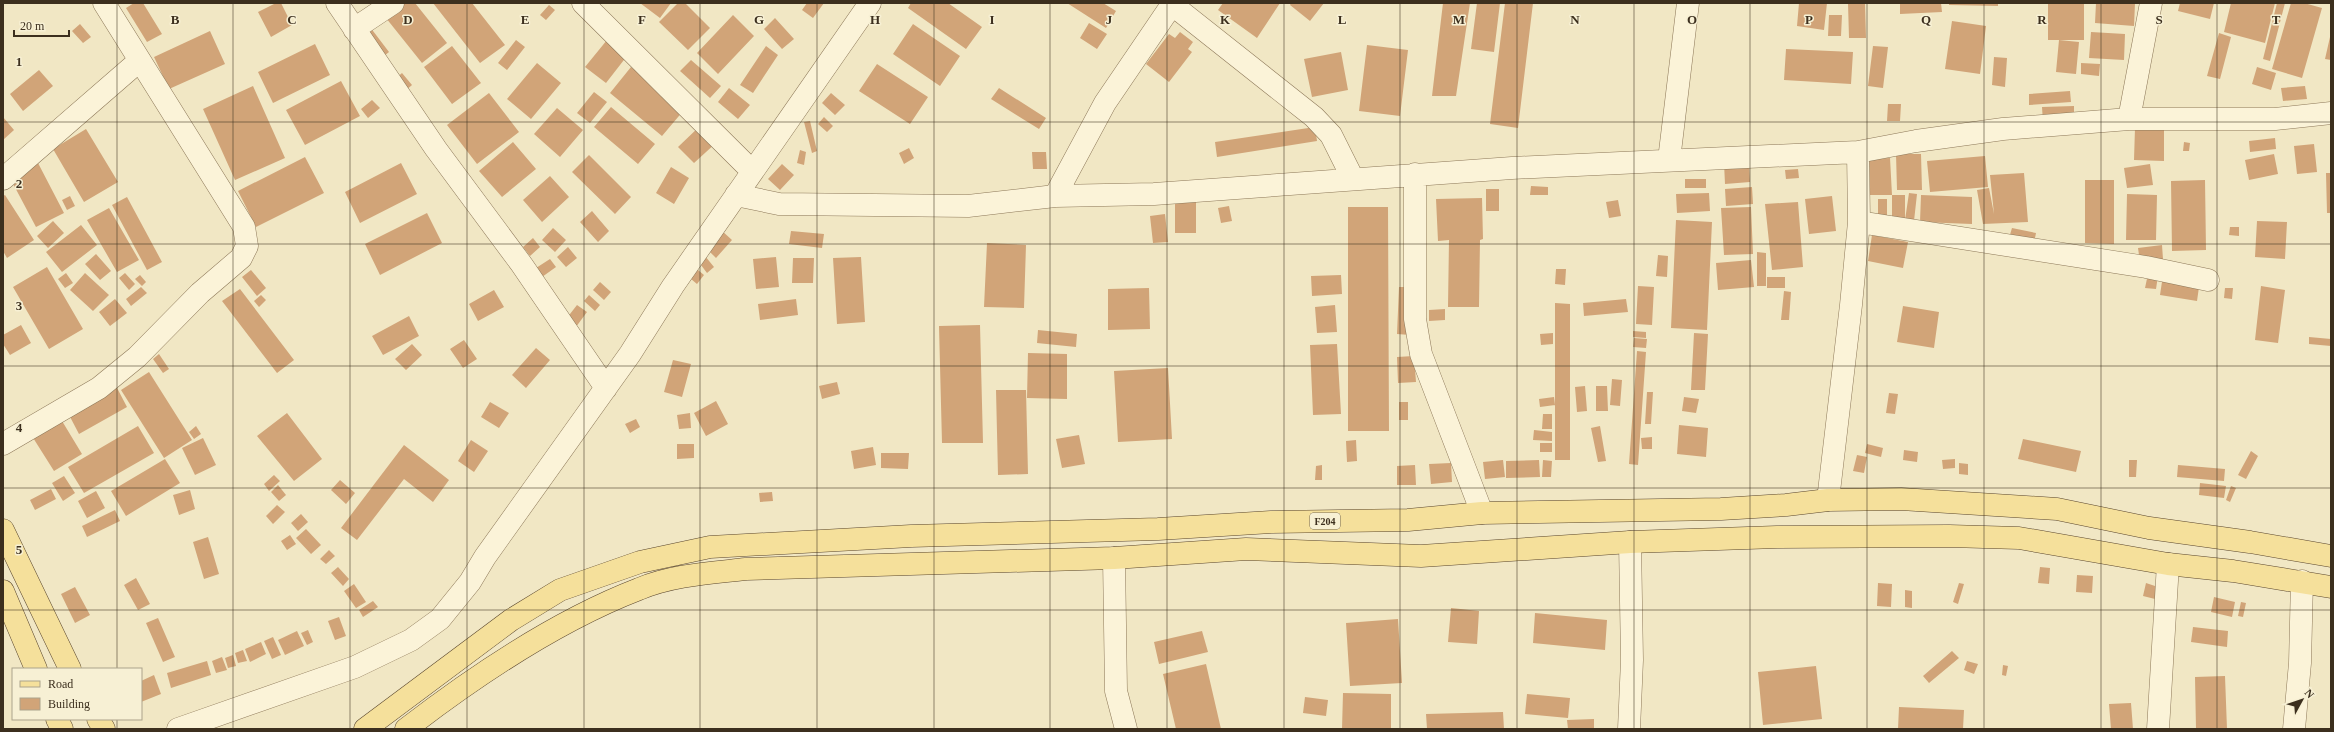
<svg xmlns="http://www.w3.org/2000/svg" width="2334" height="732" font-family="'Times New Roman',serif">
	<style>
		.building { fill: #d1a478 }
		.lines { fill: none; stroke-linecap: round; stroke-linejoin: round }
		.minor-casing { stroke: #8d7859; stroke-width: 23 }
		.major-casing { stroke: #5a462e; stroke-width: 23 }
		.minor { stroke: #fbf3d8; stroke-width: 22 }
		.major { stroke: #f5e09b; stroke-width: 22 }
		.grid { fill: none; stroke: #3c2f1e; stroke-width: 1; stroke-opacity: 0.55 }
		.labels { text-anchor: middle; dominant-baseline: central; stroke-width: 3; stroke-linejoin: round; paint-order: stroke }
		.shield { fill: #f7f0d4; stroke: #746955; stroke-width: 1 }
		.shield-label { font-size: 10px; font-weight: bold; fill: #3c2f1e }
		.grid-label { font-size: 13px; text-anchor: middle; font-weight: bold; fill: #3c2f1e; stroke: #f7f0d4; stroke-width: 3; stroke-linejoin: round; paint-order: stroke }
	</style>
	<rect width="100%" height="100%" fill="#f1e7c4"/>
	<path class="building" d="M134,3H143L162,34L147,42L126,8Z
		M276,3H281L292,25L271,37L258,12Z
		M404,3H415L447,43L422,63L386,18Z
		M433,3H472L505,45L480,63Z
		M640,3H671L660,18Z
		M678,3H685L710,28L688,50L659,22Z
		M807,3H824L813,18L802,10Z
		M911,3H948L982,27L966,49L908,8Z
		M1067,3H1103L1116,11L1106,28Z
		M1223,3H1280L1257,38L1218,10Z
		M1291,3H1324L1310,21L1290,5Z
		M1443,3H1470L1456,96H1432Z
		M1477,3H1500L1494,52L1471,49Z
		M1505,3H1533L1518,128L1490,124Z
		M1799,3H1827L1824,30L1797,26Z
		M1848,3H1865L1866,38H1849Z
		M1900,3H1941L1942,12L1900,14Z
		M1949,3H1998V6L1949,5Z
		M2048,3H2084V40H2048Z
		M2096,3H2135L2134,26L2095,23Z
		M2180,3H2214L2210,19L2178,11Z
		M2231,3H2275L2265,43L2224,32Z
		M2277,3H2285L2270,61L2263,59Z
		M2291,3H2304L2322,8L2302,78L2272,69Z
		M549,5L555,10L546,20L540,15Z
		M733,15L754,36L718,74L697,53Z
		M1829,15H1842L1841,36H1828Z
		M775,18L794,39L782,49L764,29Z
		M1952,21L1986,26L1980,74L1945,69Z
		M1089,23L1107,34L1097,49L1080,38Z
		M80,24L91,37L83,43L72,31Z
		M913,24L960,56L940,86L893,54Z
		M370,27L389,52L379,60L360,34Z
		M210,31L225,64L169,89L154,57Z
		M1180,32L1193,42L1188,49L1192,52L1169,82L1146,64L1169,34L1175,38Z
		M2091,32L2125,34L2124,60L2089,58Z
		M2219,33L2231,37L2220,79L2207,76Z
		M2330,37L2331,38V60L2325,59Z
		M516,40L525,47L507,70L498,63Z
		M607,40L627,56L606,83L585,67Z
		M2059,40L2079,42L2076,74L2056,72Z
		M315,44L330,75L273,103L258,72Z
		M1367,45L1408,50L1400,116L1359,111Z
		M452,46L481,83L452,104L424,67Z
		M766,46L778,55L753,93L740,85Z
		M1873,46L1888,47L1883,88L1868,86Z
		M1786,49L1853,52L1851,84L1784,80Z
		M1341,52L1348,90L1312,97L1304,59Z
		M1994,57L2007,58L2005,87L1992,85Z
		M691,60L721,86L710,98L680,71Z
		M537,63L561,83L531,119L507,99Z
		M2081,63L2100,64L2099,76L2081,74Z
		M877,64L928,97L910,124L859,91Z
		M631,67L684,110L662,136L610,93Z
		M2257,67L2276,73L2271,90L2252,84Z
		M39,70L53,86L23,111L10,94Z
		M402,73L412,85L404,92L394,80Z
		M341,81L360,116L305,145L286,110Z
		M253,86L285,158L235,180L203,109Z
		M2305,86L2307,99L2283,101L2281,88Z
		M729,88L750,105L738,119L718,102Z
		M999,88L1046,118L1039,129L991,99Z
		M2070,91L2071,102L2029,105V94Z
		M594,92L607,102L590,123L577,113Z
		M489,93L519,132L477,164L447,125Z
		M831,93L845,105L835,115L822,103Z
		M372,100L380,108L368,118L361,109Z
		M1888,104H1901L1900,121H1887Z
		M2074,106V120L2043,122L2042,107Z
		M611,107L655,144L638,164L594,127Z
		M557,108L583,130L560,157L534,134Z
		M3,117L14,130L3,140Z
		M824,117L833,126L827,132L818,124Z
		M810,121L817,151L812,153L804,122Z
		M701,125L717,142L694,163L678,147Z
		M1315,127L1317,141L1217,157L1215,142Z
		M2135,128L2164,129V161L2134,160Z
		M86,129L118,182L84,202L53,149Z
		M2275,138L2276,149L2250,152L2249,141Z
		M513,142L536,169L502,197L479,171Z
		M2184,142L2190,143L2189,151H2183Z
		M2314,144L2317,172L2297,174L2294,146Z
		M909,148L914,158L904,164L899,153Z
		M800,150L806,152L804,165L797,163Z
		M1032,152H1046L1047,169H1033Z
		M1896,154H1921L1922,190H1897Z
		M2274,154L2278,174L2249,180L2245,160Z
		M589,155L631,197L615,214L572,172Z
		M1985,156L1988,187L1930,192L1927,161Z
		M305,157L324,193L256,227L238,191Z
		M1890,158L1892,195H1870L1869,159Z
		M1749,162L1750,182L1725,184L1724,163Z
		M38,163L64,213L36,227L10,178Z
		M401,163L417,194L360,223L345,192Z
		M782,164L794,175L780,190L768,179Z
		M2150,164L2153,185L2127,188L2124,168Z
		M671,167L689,178L674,204L656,193Z
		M1798,169L1799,178L1786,179L1785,170Z
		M2024,173L2028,222L1983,224L1977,190L1989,188L1994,214L1990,175Z
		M2326,173H2331V213H2327Z
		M550,176L569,197L542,222L523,200Z
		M1685,179H1706V188H1685Z
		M2085,180H2114V244L2085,243Z
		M2205,180L2206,250L2172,251L2171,181Z
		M1531,186L1548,187V195H1530Z
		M1752,187L1753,204L1726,206L1725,189Z
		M1486,189H1499V211H1486Z
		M1709,193L1710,211L1677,213L1676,194Z
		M1909,193L1917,194L1914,221L1892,220V195H1905V220Z
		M2127,194L2157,195L2156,240H2126Z
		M5,195L34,240L7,258L3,251V196Z
		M1921,195L1972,197V224L1920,222Z
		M70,196L75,206L67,210L62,200Z
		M1832,196L1836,231L1809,234L1805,199Z
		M127,197L162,262L147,270L112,205Z
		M1482,198L1483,239L1480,240L1479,307H1448L1449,240L1438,241L1436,199Z
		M1878,199H1887V219H1878Z
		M1175,200H1196V233H1175Z
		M1618,200L1621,216L1609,218L1606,202Z
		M1798,202L1803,267L1772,270L1765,204Z
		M1229,206L1232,221L1221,223L1218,208Z
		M1348,207H1388L1389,431H1348Z
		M1751,207L1753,254L1724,255L1721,208Z
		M109,208L139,260L117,272L87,220Z
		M592,211L609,231L598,242L580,222Z
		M427,213L442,243L380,275L365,244Z
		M1165,214L1168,242L1153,243L1150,216Z
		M1676,220L1712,222L1707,330L1671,328Z
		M53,221L64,233L48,248L37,236Z
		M2257,221L2287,222L2285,259L2255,257Z
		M81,225L97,245L62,272L46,252Z
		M2230,227H2239V236L2229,235Z
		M553,228L566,240L555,252L542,240Z
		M2012,228L2036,233L2034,243L2009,238Z
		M721,230L732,240L716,258L705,247Z
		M791,231L824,234L822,248L789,244Z
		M1872,235L1908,242L1903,268L1868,261Z
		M533,238L540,247L530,256L523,247Z
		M987,243L1026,245L1024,308L984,307Z
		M2162,245L2163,259L2140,262L2138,248Z
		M568,247L577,258L566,267L557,257Z
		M1757,252L1766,253V286H1757Z
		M96,254L111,271L100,280L85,264Z
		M1658,255L1668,256L1667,277L1656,276Z
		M705,256L714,267L707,273L698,261Z
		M776,257L779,287L756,289L753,259Z
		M861,257L865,322L837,324L833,258Z
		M793,258H814L813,283H792Z
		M550,259L556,267L542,277L536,268Z
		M1751,260L1754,287L1718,290L1716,263Z
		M692,265L704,275L697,284L685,274Z
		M47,267L83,329L49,349L13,287Z
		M1556,269H1566L1565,285L1555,284Z
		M251,270L266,288L257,296L242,277Z
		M66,273L73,283L65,288L58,279Z
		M85,273L109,295L93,311L70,290Z
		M125,273L135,284L129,290L119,278Z
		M2148,274L2158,276L2156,289L2145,288Z
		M140,275L146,282L142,286L135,279Z
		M1341,275L1342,294L1312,296L1311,276Z
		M2163,275L2200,280L2197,301L2160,295Z
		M1767,277H1785V288H1767Z
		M600,282L611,292L604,300L593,290Z
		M1638,286L1654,287L1652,325L1636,324Z
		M2261,286L2285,290L2278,343L2255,340Z
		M141,287L147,293L131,306L126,299Z
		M1399,287H1412L1410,335L1397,334Z
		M1149,288L1150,329L1108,330V289Z
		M2225,288H2233L2232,299L2224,298Z
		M240,289L294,360L277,373L222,301Z
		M494,290L504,307L478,321L469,304Z
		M1784,291L1791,292L1789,320H1781Z
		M261,295L266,300L259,307L254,301Z
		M589,295L600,305L595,311L584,301Z
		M115,299L127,313L110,326L99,312Z
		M796,299L798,315L760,320L758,304Z
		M1626,299L1628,312L1584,316L1583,303Z
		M1555,303L1570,304V460H1555Z
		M577,305L587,312L573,331L563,323Z
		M1335,305L1337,332L1317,333L1315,307Z
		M1903,306L1939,312L1934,348L1897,342Z
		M1445,309V320L1429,321V310Z
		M409,316L419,336L383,355L372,336Z
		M21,325L31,343L10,355L3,344V335Z
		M980,325L983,443H942L939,326Z
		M1038,330L1077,334L1076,347L1037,343Z
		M1633,331L1646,332V338L1633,337Z
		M1553,333V344L1541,345L1540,334Z
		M1694,333L1708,334L1705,390H1691Z
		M2309,337L2331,339V346L2309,344Z
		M1634,338L1647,339L1646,348L1633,347Z
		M464,340L477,359L463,368L450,349Z
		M412,344L422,355L406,370L395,359Z
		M1337,344L1341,414L1313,415L1310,345Z
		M536,348L550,360L526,388L512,375Z
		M1637,351L1646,352L1638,465L1629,464Z
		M1028,353L1067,354V399L1027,398Z
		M159,354L169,369L163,373L153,359Z
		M1414,356L1416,382L1398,383L1397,357Z
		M673,360L691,364L682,397L664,392Z
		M1168,368L1172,439L1118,442L1114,371Z
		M149,372L192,440L164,458L121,390Z
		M1612,379L1622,380L1620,406L1610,405Z
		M837,382L840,394L822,399L819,386Z
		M116,386L127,407L79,434L68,413Z
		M1585,386L1587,411L1577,412L1575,387Z
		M1596,386H1607L1608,411H1596Z
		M996,390H1026L1028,474L998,475Z
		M1647,392H1653L1651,424H1645Z
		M1889,393L1898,394L1895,414L1886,413Z
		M1554,397L1555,405L1540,407L1539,399Z
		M1684,397L1699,399L1696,413L1682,411Z
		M716,401L728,424L706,436L694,413Z
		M490,402L509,413L499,428L481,417Z
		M1399,402H1408V420H1399Z
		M287,413L322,459L294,481L257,436Z
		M690,413L691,428L679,429L677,415Z
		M1543,414H1552V429H1542Z
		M59,416L82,454L54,471L30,433Z
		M636,419L640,427L630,433L625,424Z
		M1679,425L1708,428L1706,457L1677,454Z
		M138,426L154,453L84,493L68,467Z
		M196,426L201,434L194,439L189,432Z
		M1600,426L1606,461L1598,462L1591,428Z
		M1534,430L1552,432V441L1533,440Z
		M1079,435L1085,464L1062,468L1056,439Z
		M1652,437V449H1642L1641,438Z
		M203,438L216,465L195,475L182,448Z
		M2023,439L2081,451L2076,472L2018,459Z
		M471,440L488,451L474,472L458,461Z
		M1356,440L1357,461L1347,462L1346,441Z
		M1540,443H1552V452H1540Z
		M677,444H694V458L677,459Z
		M1867,444L1883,448L1881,457L1865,453Z
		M404,445L449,480L433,502L404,479L357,540L341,528Z
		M873,447L876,465L854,469L851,451Z
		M1904,450L1918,452L1917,462L1903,460Z
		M2251,451L2258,456L2246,479L2238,475Z
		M881,453H909L908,469L881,468Z
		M1857,455L1867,457L1864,473L1853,471Z
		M165,459L180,483L126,516L111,491Z
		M1955,459V468L1943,469L1942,460Z
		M1503,460L1505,477L1485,479L1483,462Z
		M1539,460L1540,477L1506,478V461Z
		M1543,460L1552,461L1551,477H1542Z
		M2129,460H2137L2136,477H2129Z
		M1451,463L1452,482L1431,484L1429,464Z
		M1959,463L1968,464V475L1959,474Z
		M1322,465V480H1315L1316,466Z
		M1415,465L1416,485H1397V466Z
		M2178,465L2225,469L2224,481L2177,477Z
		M274,475L280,481L269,491L264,484Z
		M64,476L75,493L63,501L52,483Z
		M340,480L355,493L346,504L331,490Z
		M2200,483L2226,486L2224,498L2199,495Z
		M278,485L286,495L279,501L271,492Z
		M2231,486L2236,488L2230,502L2226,500Z
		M51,489L56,499L35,510L30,500Z
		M190,490L195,509L179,515L173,495Z
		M96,491L105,508L87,518L78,501Z
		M772,492L773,501L760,502L759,493Z
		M277,505L285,512L273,524L266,516Z
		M115,510L120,521L87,537L82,526Z
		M301,514L308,522L298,531L291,523Z
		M306,529L321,545L311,554L296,538Z
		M290,535L296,544L287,550L281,541Z
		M208,537L219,574L204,579L193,542Z
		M329,550L335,556L326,564L320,559Z
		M338,567L349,579L343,586L331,573Z
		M2040,567L2050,568L2049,584L2038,583Z
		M2077,575L2093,576L2092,593L2076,592Z
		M136,578L150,604L138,610L124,585Z
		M1878,583L1892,584L1891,607L1877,606Z
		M1959,583L1964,584L1958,604L1953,602Z
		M2146,583L2158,587L2155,599L2143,596Z
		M354,584L366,602L356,608L344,591Z
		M75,587L90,615L75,623L61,594Z
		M1905,590L1912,591V608L1905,607Z
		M2214,597L2235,602L2232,617L2211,612Z
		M373,601L378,607L363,617L359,610Z
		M2241,602L2246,603L2243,617L2238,616Z
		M1451,608L1479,611L1477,644L1448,642Z
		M1535,613L1607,620L1605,650L1533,643Z
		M339,617L346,636L335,640L328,621Z
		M158,618L175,657L163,662L146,623Z
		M1398,619L1402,683L1350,686L1346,623Z
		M2193,627L2228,631L2227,647L2191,642Z
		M308,630L313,642L307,645L301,633Z
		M297,631L304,646L285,655L278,640Z
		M1202,631L1208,652L1159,664L1154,642Z
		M273,637L281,655L272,659L264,641Z
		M261,642L266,654L250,662L245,649Z
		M243,650L247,661L238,663L235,653Z
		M1952,651L1959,658L1929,683L1923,676Z
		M233,655L236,666L228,668L225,658Z
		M222,657L227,670L216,673L212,661Z
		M207,661L211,675L171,688L167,673Z
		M1967,661L1978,664L1974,674L1964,670Z
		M1206,664L1221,729H1176L1163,674Z
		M2003,665L2008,666L2006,676L2002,675Z
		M1816,666L1822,719L1763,725L1758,672Z
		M154,675L161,694L141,702V681Z
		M2225,676L2227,729H2196L2195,677Z
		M1343,693L1391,694V729H1342Z
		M1527,694L1570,698L1568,718L1525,714Z
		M1305,697L1328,700L1326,716L1303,713Z
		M2131,703L2133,729H2111L2109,704Z
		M1899,707L1964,710L1963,729H1898Z
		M1503,712L1504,729H1427L1426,714Z
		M1594,719V728L1568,729L1567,720Z"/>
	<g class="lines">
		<defs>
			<path id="minor" d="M337,3L436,149L522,265L606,388
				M583,3L752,171
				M1170,3L1314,117L1331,135L1353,179
				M354,29L393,3
				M2129,119L2151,3
				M1669,160L1688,3
				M1415,174V319L1421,354L1482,513
				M3,179L139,61
				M736,195L779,204L968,206L1055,196L1154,194L1512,168L1858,152L1916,141L2003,129L2129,119H2275L2331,113
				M1055,196L1105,103L1173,3
				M1859,222L2146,267L2208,280
				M3,444L99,388L137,357L200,293L241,258L247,246L244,227L104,3
				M1828,500L1851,305L1859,222L1858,152
				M1114,558L1116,691L1126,729
				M178,729L355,667L411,640L440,619L470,582L485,557L630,354L673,286L870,3
				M1629,729L1632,660L1630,542
				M2158,729L2168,564
				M2294,729L2300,663L2302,581"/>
			<path id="major" d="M3,530L70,669
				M3,591L36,669
				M57,719L62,729
				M98,719L104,729
				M365,729L511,620L560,590L640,562L710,547L911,536L1158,529L1271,522L1408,520L1482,513L1721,509L1786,505L1828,500L1901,499L2057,509L2149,528L2250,542L2331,556
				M406,729C476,675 556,621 639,589C672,575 711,573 746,569L1114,558L1246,549L1421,556L1630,542L1777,537L1949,536L2019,538L2168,564L2233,571L2331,587"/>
		</defs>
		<use href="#minor" class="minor-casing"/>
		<use href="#major" class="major-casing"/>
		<use href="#minor" class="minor"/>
		<use href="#major" class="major"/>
	</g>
	<path class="grid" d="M117,3V669M233,3V729M350,3V729M467,3V729M584,3V729M700,3V729M817,3V729M934,3V729M1050,3V729M1167,3V729M1284,3V729M1400,3V729M1517,3V729M1634,3V729M1750,3V729M1867,3V729M1984,3V729M2101,3V729M2217,3V729M3,122H2331M3,244H2331M3,366H2331M3,488H2331M3,610H2331M117,719V729"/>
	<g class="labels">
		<rect class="shield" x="1310" y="513" width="30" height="16" rx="3"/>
		<g class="shield-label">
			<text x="1325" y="521">F204</text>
		</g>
	</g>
	<g class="grid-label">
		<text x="175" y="24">B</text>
		<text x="292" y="24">C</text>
		<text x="408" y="24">D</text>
		<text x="525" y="24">E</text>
		<text x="642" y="24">F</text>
		<text x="759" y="24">G</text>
		<text x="875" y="24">H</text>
		<text x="992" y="24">I</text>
		<text x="1109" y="24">J</text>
		<text x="1225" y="24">K</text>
		<text x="1342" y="24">L</text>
		<text x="1459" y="24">M</text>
		<text x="1575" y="24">N</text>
		<text x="1692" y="24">O</text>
		<text x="1809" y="24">P</text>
		<text x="1926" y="24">Q</text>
		<text x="2042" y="24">R</text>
		<text x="2159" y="24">S</text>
		<text x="2276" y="24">T</text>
		<text x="19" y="66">1</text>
		<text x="19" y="188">2</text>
		<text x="19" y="310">3</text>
		<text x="19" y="432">4</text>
		<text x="19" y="554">5</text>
	</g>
	<rect width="2334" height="732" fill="none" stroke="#3c2f1e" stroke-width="8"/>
	<rect x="12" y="668" width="130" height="52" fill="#f7f0d4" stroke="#aca38b"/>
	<rect x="20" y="681" width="20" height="6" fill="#f5e09b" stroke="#aca38b"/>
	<text x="48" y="688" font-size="12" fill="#3c2f1e">Road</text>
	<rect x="20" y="698" width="20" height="12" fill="#d1a478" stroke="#aca38b"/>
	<text x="48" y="708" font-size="12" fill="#3c2f1e">Building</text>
	<g transform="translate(2302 700) rotate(50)" stroke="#f7f0d4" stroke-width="3" paint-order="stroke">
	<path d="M0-3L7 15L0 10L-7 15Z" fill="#3c2f1e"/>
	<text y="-6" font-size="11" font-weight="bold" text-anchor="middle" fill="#3c2f1e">N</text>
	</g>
	<path d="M14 30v6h55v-6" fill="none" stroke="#3c2f1e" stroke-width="2"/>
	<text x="20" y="30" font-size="12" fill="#3c2f1e" stroke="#f7f0d4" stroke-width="3" paint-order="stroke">20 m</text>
</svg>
